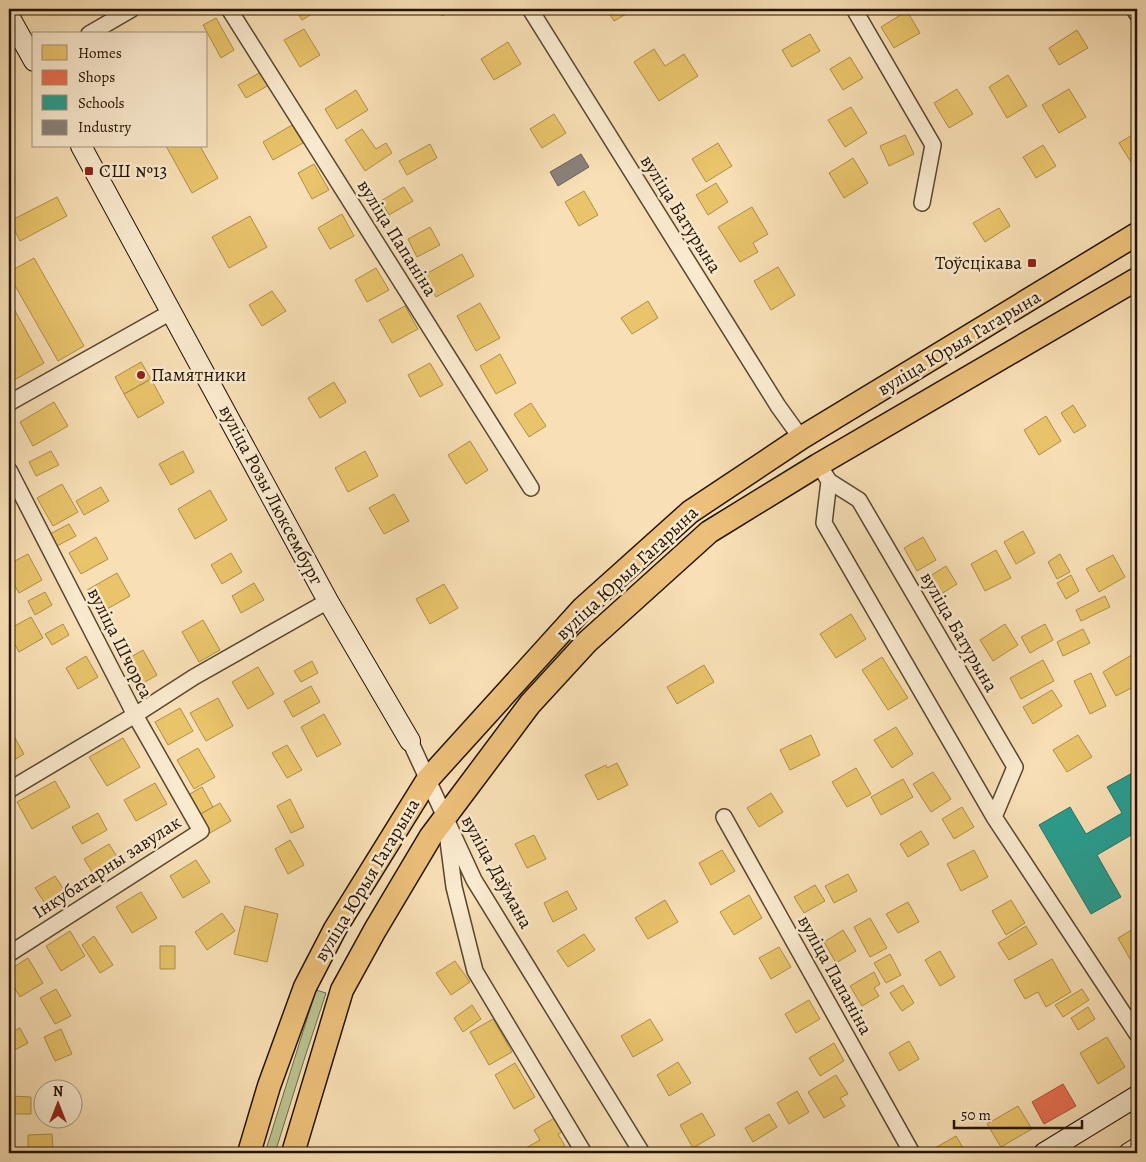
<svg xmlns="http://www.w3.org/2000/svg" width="1146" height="1162" font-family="Alegreya,serif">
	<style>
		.green { fill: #bac290; stroke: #6e6a48 }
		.homes { fill: #e9c46a; stroke: #ae8f4a }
		.shops { fill: #e76f51; stroke: #ac5339 }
		.schools { fill: #2a9d8f; stroke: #287464 }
		.industry { fill: #8a817c; stroke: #6b6057 }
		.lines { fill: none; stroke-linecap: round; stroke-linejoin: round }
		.street-casing { stroke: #58462e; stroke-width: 18 }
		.secondary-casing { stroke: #231301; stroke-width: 22 }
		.primary-casing { stroke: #231301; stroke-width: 25 }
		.street { stroke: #faeacf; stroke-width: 15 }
		.secondary { stroke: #faeacf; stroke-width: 20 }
		.primary { stroke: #ecc07a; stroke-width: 22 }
		.poi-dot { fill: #8f2418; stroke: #faeacf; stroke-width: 2 }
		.labels { text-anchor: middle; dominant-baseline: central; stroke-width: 5; stroke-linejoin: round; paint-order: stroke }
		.poi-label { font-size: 19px; fill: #231301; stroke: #faeacf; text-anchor: start }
		.street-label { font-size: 19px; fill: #231301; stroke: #faeacf }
	</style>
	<rect width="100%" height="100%" fill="#f8dfb5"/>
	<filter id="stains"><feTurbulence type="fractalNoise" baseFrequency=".004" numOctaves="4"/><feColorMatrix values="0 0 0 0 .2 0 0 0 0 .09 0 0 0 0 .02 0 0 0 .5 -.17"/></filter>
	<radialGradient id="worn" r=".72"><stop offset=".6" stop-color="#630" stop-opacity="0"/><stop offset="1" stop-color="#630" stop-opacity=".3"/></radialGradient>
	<path class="green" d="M316,990L326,993L304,1060L275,1153H265Z"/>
	<path class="homes" d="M295,9H320L302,20Z
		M438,9H455L442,16Z
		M606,9H635L614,21Z
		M907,11L920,33L894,48L881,27Z
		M216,18L234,50L221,58L203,25Z
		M304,29L320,55L300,67L284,40Z
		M1077,30L1088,48L1059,65L1049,48Z
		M810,34L820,51L792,67L782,50Z
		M508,42L521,64L494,80L481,59Z
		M654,49L665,66L684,54L698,76L659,101L634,62Z
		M850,57L863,78L843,90L830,69Z
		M261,72L269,85L246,98L238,85Z
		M1008,75L1027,106L1007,118L989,87Z
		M957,89L973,114L949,128L934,103Z
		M1069,89L1086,117L1059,133L1042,105Z
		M356,90L368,110L337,129L325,109Z
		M851,107L867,133L845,147L828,120Z
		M554,114L566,133L542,148L530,129Z
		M292,125L303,143L273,160L263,142Z
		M362,129L376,149L386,143L392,153L365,171L345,140Z
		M1137,132V158L1131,162L1119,143Z
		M905,135L914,154L889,166L880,146Z
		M718,143L732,166L706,182L692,159Z
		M430,144L437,158L407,175L399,161Z
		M1043,145L1056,166L1036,178L1023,157Z
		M166,146H200L218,178L192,193Z
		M853,158L868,183L844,198L829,173Z
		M314,164L329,190L312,199L298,173Z
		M716,183L728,202L708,215L696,195Z
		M404,187L413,201L389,215L381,201Z
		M584,191L598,215L579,226L565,202Z
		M57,197L67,216L20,241L10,221Z
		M752,207L768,234L753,243L758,252L740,262L718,227Z
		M999,208L1010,226L985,242L973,223Z
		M342,214L354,236L330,249L318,228Z
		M250,216L267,247L229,268L212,237Z
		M430,227L440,245L417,257L408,239Z
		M462,254L474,276L436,297L424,275Z
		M34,258L84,346L58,361L9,275V272Z
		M778,267L795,295L771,310L754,281Z
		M376,268L389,290L367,302L355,280Z
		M272,291L286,311L262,326L249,305Z
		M9,300L44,363L9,383Z
		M648,301L658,318L632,334L621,318Z
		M480,303L500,338L476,351L457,316Z
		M405,306L418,329L392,343L379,320Z
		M500,354L516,383L496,394L480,366Z
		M141,362L151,379L124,394L115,377Z
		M430,363L443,385L420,397L408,375Z
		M151,379L164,403L138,418L124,394Z
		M334,382L346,402L320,418L308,398Z
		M54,402L68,426L33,446L20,422Z
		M531,403L546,426L529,437L514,414Z
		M1073,405L1086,426L1074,433L1061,413Z
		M1046,416L1061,441L1039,455L1024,430Z
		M470,441L488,470L466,484L448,455Z
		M51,451L59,465L36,476L29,462Z
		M183,451L194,472L171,485L159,464Z
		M365,451L378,476L348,492L335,468Z
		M62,484L78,512L53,526L37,498Z
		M101,487L109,501L84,515L76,501Z
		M210,490L227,520L195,539L178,509Z
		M394,494L409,521L384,534L369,508Z
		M9,521H10L14,529L9,531Z
		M69,524L76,536L55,547L48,535Z
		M1023,531L1035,553L1016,564L1004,542Z
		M96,537L108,559L81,574L69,553Z
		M923,537L936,560L917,571L904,548Z
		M996,550L1011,578L985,591L971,564Z
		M231,553L242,572L222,584L211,565Z
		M28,554L42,580L19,593L9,575V564Z
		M1060,554L1070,572L1057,579L1048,562Z
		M1113,555L1125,577L1099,592L1086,569Z
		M946,566L957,584L938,596L927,578Z
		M117,573L130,596L100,613L87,590Z
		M1071,575L1079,591L1066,599L1057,583Z
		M254,583L264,600L241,613L232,596Z
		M444,584L458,608L430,624L416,599Z
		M45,592L52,605L35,615L28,601Z
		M1105,596L1110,607L1081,621L1076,610Z
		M851,614L866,639L836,658L820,634Z
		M31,617L43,638L19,652L9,634V629Z
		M203,620L220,650L199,662L182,632Z
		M63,624L69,635L52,645L45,634Z
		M1005,624L1018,645L993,661L980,640Z
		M1045,624L1053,640L1030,653L1021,637Z
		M1083,629L1090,643L1063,656L1057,642Z
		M143,650L157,675L140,685L126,660Z
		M1135,653L1137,657V685L1116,696L1103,672Z
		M86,656L98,677L78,689L66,668Z
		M882,657L908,698L888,710L862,670Z
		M1043,660L1054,681L1021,699L1010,678Z
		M312,661L318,673L301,682L294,671Z
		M704,665L714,682L677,704L667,687Z
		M258,667L274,694L248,709L232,682Z
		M1091,673L1106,706L1090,714L1074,681Z
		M311,686L320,702L293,717L284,701Z
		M1052,690L1062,706L1033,724L1023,707Z
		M218,698L233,726L206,741L190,713Z
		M180,708L193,731L168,745L155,722Z
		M324,714L341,744L317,757L301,727Z
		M896,727L913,754L892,768L874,740Z
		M11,731L24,754L9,763V732Z
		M811,735L820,755L790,770L780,750Z
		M1078,735L1092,757L1067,772L1053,750Z
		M123,738L140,767L107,786L89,757Z
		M287,745L302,770L287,778L272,753Z
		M198,748L215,777L194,789L177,760Z
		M617,763L628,785L598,800L585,775L606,765L607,768Z
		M856,768L871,794L847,807L832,782Z
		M933,772L951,799L931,812L913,784Z
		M903,779L913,797L881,815L871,797Z
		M55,781L70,807L32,829L17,802Z
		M155,783L167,804L136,821L124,800Z
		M202,787L213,807L199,815L188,795Z
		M771,793L783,812L759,827L747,808Z
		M290,799L304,827L291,833L277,806Z
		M220,803L231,821L210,833L199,815Z
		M962,807L974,827L954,839L942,819Z
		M98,813L107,830L82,844L72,827Z
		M921,831L929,844L908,857L900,844Z
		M534,835L546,859L527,868L515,844Z
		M290,840L304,865L288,874L275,849Z
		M109,844L121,863L96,878L84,859Z
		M722,850L735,871L711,885L699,863Z
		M974,850L988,877L961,891L947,864Z
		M196,860L210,882L183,898L170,876Z
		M848,874L857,891L834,903L825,886Z
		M55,876L68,896L48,908L35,888Z
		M815,885L825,901L804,913L794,897Z
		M567,891L577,909L553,922L544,903Z
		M141,892L157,918L132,933L116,907Z
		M749,895L762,918L734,935L720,912Z
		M665,900L678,922L648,939L635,918Z
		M1011,900L1025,923L1006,935L992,911Z
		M908,902L919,922L898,933L886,914Z
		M245,906L278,914L267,962L234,954Z
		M222,913L235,931L207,950L195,932Z
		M870,918L887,948L870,957L854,927Z
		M1026,926L1037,944L1009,960L998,943Z
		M1137,927V971L1118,938Z
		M843,930L856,951L836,963L824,942Z
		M70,931L85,956L61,971L46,946Z
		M584,934L595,950L568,967L557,951Z
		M94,936L113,965L100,973L82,945Z
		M160,946H175V969H160Z
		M779,947L791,967L771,979L759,958Z
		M940,951L955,977L940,986L925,960Z
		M890,954L901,975L886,983L874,963Z
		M28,958L43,983L20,997L9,979V970Z
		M1052,959L1071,992L1046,1007L1038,992L1025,999L1014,980Z
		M455,961L470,982L451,995L436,973Z
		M874,972L880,984L874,988L879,996L862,1006L850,986Z
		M903,985L914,1003L902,1011L890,993Z
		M56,989L71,1016L55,1024L40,998Z
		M1082,989L1089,1000L1063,1017L1055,1005Z
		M809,1000L820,1019L796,1033L785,1014Z
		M472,1005L481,1019L463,1032L454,1018Z
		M1088,1007L1095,1019L1078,1030L1071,1018Z
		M493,1019L512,1052L489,1065L470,1032Z
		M650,1019L663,1040L633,1057L621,1036Z
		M20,1028L28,1043L9,1053V1033Z
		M61,1029L72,1054L55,1061L44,1037Z
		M1107,1037L1125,1067L1098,1084L1080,1053Z
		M909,1041L919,1059L899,1071L889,1053Z
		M834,1043L844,1061L820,1076L809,1058Z
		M678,1062L691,1083L669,1096L657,1075Z
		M515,1063L535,1097L514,1109L495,1075Z
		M836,1075L848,1094L840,1098L845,1106L824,1118L808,1092Z
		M797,1091L809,1112L789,1124L777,1103Z
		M11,1096L31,1097V1114H11Z
		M1018,1106L1032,1129L1001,1147L987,1124Z
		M702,1113L715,1135L693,1148L680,1125Z
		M769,1114L777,1127L753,1142L745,1128Z
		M556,1117L564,1131L558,1134L565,1146L552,1153H526L524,1149L540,1140L534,1130Z
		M52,1134L53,1148L28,1149V1135Z
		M956,1136L966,1153H938L935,1148Z
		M733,1148L736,1153H725Z"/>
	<path class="shops" d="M1063,1084L1076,1106L1044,1124L1032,1102Z"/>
	<path class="schools" d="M1136,771L1137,773V840L1133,834L1097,855L1121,897L1091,914L1039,825L1070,807L1086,834L1122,813L1107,787Z"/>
	<path class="industry" d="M581,154L589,167L558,186L550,172Z"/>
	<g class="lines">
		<defs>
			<path id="street" d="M229,9L531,488
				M530,9L778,406L801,438
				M854,9L933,145L922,203
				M1134,9L1137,14
				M89,34L132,9
				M9,403L171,312
				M9,470L135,715L201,831L9,954
				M824,473L829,481L859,500L1015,767L994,817
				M829,481L824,523L994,817L1137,1034
				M410,741L474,880L642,1153
				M9,790L135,715L194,677L328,601
				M724,817L912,1153
				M447,833L454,887L475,971L584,1153"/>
			<path id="secondary" d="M9,16L34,61
				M81,146L328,601L410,741
				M1044,1153L1137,1096
				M1129,1153L1137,1148"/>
			<path id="primary" d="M249,1153L269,1086L305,987L335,929L428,779L583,608L690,512L801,438L1137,234
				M293,1153L342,990L375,930L431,836L530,704L587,642L709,532L818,465L1137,279"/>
		</defs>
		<use href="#street" class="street-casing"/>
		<use href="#secondary" class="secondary-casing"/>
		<use href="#primary" class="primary-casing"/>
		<use href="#street" class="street"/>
		<use href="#secondary" class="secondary"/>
		<use href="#primary" class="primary"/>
	</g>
	<g class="poi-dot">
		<rect x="84" y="166" width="10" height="10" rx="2.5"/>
		<rect x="1027" y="258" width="10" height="10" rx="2.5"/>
		<circle cx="141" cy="375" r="5"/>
	</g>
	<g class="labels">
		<g class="poi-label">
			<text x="99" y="171">СШ №13</text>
			<text x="1022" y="263" text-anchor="end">Тоўсцікава</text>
			<text x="151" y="375">Памятники</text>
		</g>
		<g class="street-label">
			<text transform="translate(681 214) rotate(58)">вуліца Батурына</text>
			<text transform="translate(397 238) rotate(58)">вуліца Папаніна</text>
			<text transform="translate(959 343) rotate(-31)">вуліца Юрыя Гагарына</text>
			<text transform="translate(271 495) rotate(62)">вуліца Розы Люксембург</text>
			<text transform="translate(627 573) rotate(-43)">вуліца Юрыя Гагарына</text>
			<text transform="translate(959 632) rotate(60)">вуліца Батурына</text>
			<text transform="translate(120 643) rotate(63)">вуліца Шчорса</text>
			<text transform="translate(107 867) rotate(-33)">Інкубатарны завулак</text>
			<text transform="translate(497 872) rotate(61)">вуліца Даўмана</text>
			<text transform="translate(367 880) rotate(-59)">вуліца Юрыя Гагарына</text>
			<text transform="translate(835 975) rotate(61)">вуліца Папаніна</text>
		</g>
	</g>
	<rect width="1146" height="1162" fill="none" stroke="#f8dfb5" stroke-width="30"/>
	<rect x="10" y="10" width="1126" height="1142" fill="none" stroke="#231301" stroke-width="2.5"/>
	<rect x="15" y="15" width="1116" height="1132" fill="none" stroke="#231301"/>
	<rect x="32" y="32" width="175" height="115" fill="#faeacf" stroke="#a4947d"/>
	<rect x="42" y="45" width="25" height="15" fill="#e9c46a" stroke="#a4947d"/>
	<text x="78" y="58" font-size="15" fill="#231301">Homes</text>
	<rect x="42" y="70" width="25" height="15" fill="#e76f51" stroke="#a4947d"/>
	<text x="78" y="82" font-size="15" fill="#231301">Shops</text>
	<rect x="42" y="95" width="25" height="15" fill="#2a9d8f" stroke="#a4947d"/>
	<text x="78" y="108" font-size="15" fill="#231301">Schools</text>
	<rect x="42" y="120" width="25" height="15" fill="#8a817c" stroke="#a4947d"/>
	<text x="78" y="132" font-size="15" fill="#231301">Industry</text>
	<g transform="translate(58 1104)"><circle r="24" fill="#faeacf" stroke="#a4947d"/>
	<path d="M0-4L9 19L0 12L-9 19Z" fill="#8f2418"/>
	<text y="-8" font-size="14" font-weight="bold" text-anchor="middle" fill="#231301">N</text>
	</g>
	<path d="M954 1120v8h128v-8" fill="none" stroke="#231301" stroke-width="2.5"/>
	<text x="961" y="1120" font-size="15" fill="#231301" stroke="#faeacf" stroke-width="4" paint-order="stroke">50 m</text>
	<rect width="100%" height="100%" filter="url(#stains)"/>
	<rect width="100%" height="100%" fill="url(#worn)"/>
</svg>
